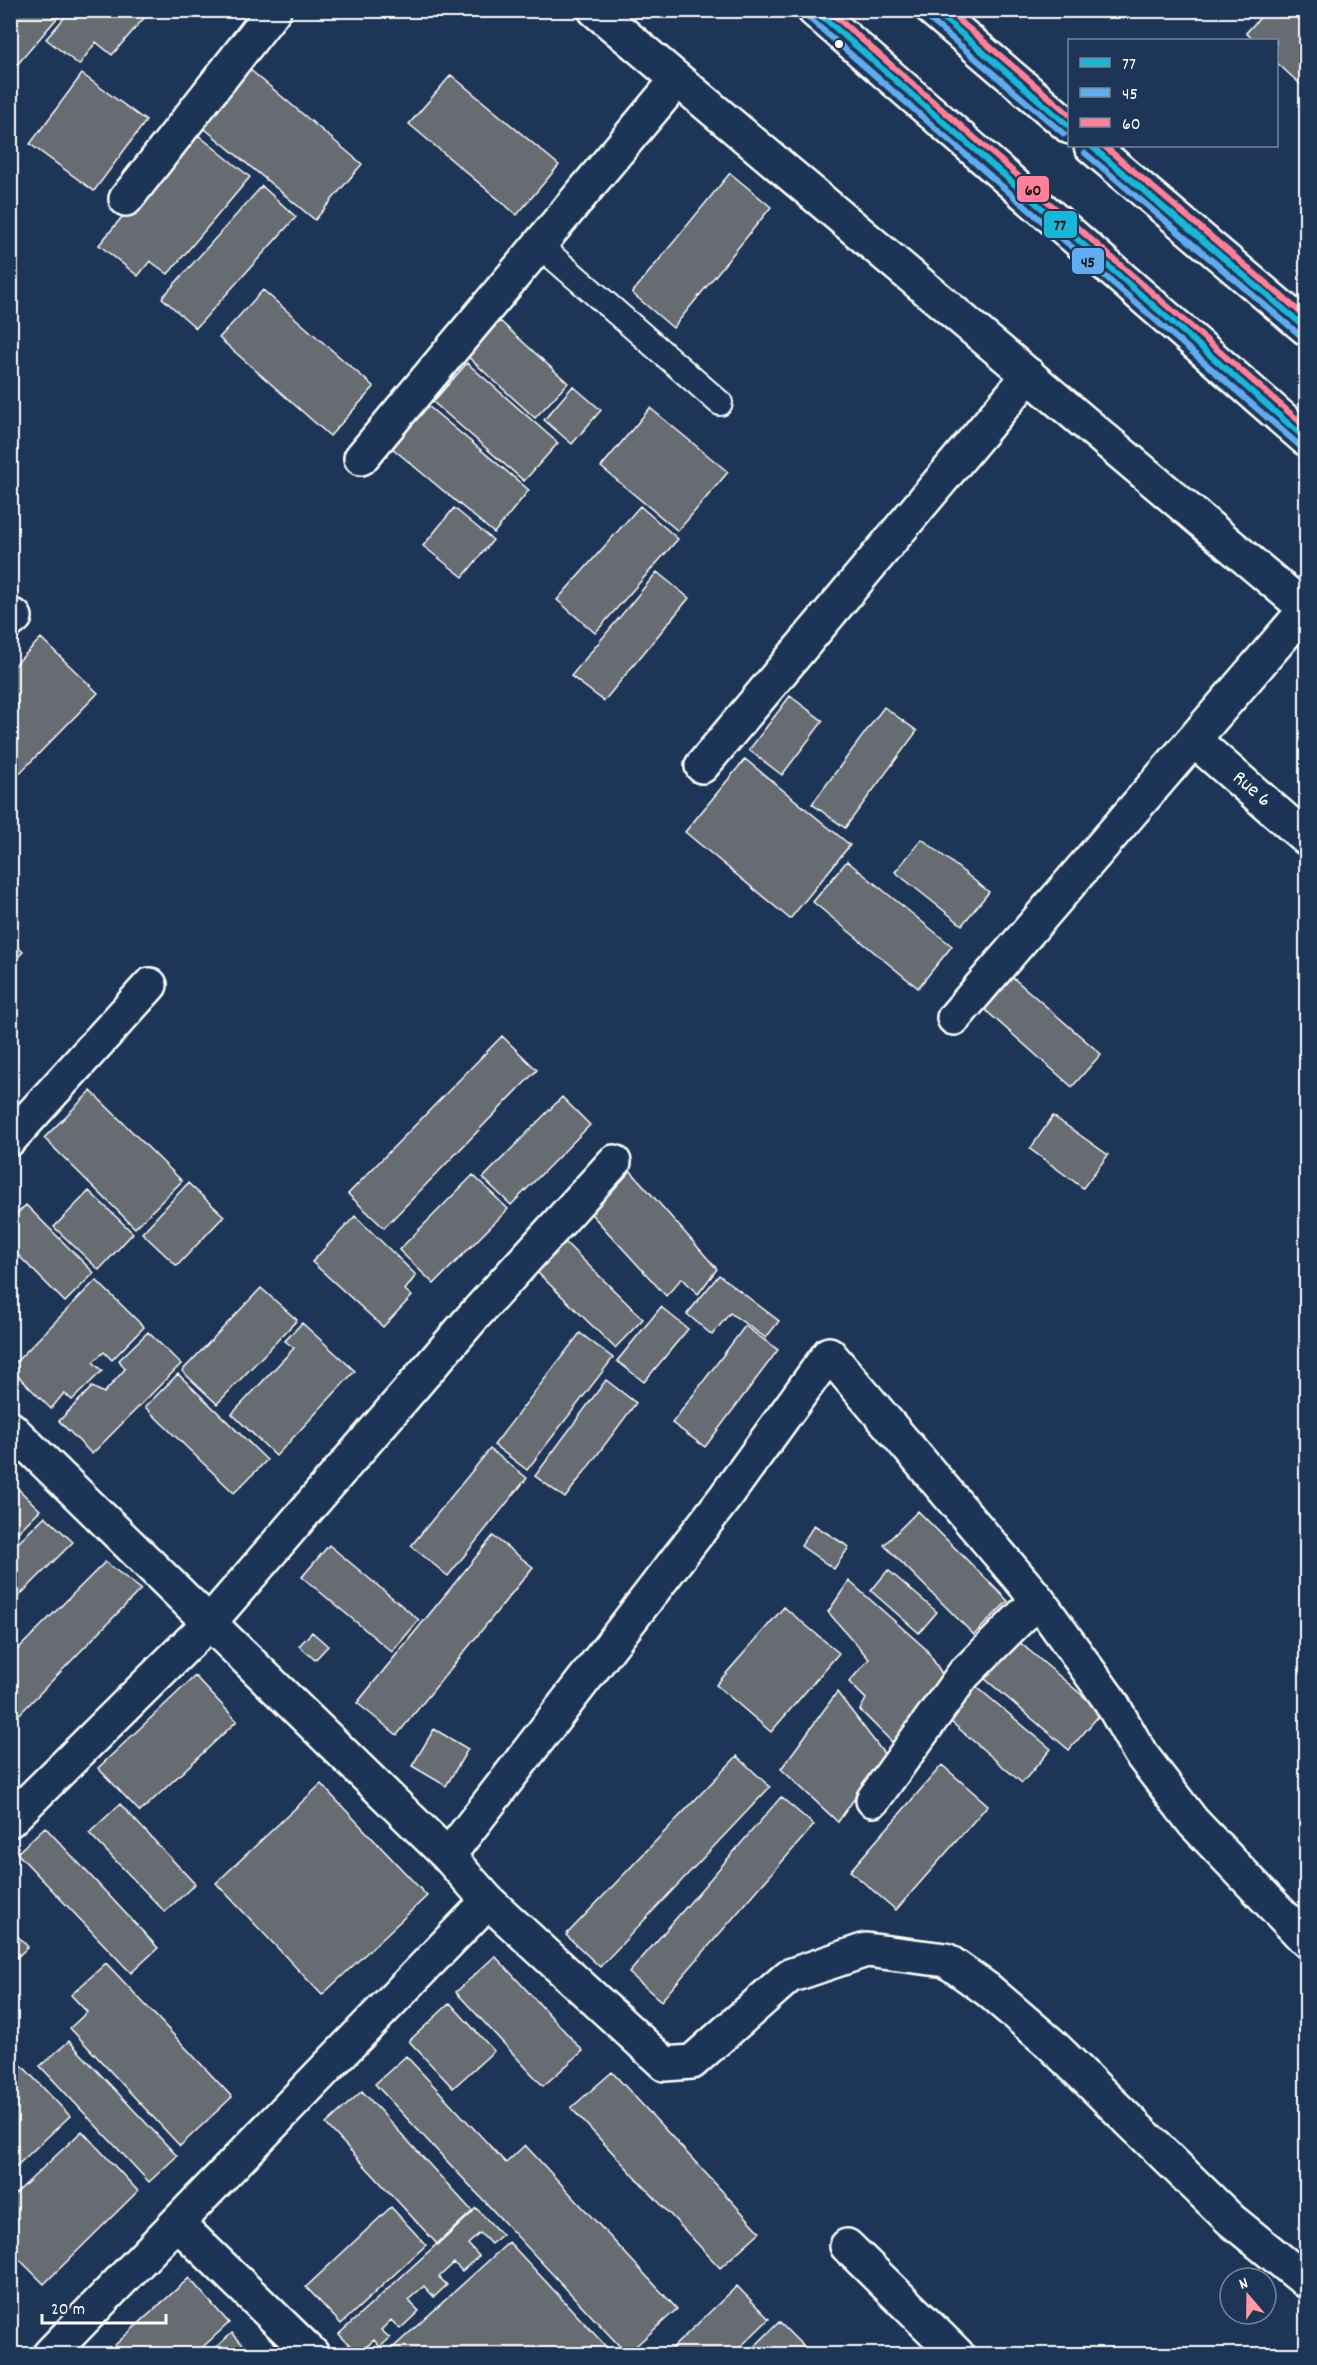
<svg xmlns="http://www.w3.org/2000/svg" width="1317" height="2365" font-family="Dekko,sans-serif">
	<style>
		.building { fill: #666c71; stroke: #fff; stroke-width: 1.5 }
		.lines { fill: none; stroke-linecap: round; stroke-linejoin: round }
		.lane-casing { stroke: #fff; stroke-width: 28 }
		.street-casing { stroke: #fff; stroke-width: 38 }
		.primary-casing { stroke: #fff; stroke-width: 38 }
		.lane { stroke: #1d3557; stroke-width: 24 }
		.street { stroke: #1d3557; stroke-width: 33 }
		.primary { stroke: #1d3557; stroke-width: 33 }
		.bus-1-casing { stroke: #1d3557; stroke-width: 10 }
		.bus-2-casing { stroke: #1d3557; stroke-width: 10 }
		.bus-3-casing { stroke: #1d3557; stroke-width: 10 }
		.bus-1 { stroke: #1ab6d8; stroke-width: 6 }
		.bus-2 { stroke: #60acee; stroke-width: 6 }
		.bus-3 { stroke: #ff8098; stroke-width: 6 }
		.bus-dot { fill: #fff; stroke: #1d3557; stroke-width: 2 }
		.labels { text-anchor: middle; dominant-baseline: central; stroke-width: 6; stroke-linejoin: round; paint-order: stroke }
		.street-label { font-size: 21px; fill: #fff; stroke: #1d3557 }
		.line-badge { stroke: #1d3557; stroke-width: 2 }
		.pale-badge-label { font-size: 16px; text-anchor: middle; font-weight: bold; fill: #111 }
	</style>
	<rect width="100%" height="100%" fill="#1d3557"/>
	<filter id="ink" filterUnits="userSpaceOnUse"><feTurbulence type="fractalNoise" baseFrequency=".0167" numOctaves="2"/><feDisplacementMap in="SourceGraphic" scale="12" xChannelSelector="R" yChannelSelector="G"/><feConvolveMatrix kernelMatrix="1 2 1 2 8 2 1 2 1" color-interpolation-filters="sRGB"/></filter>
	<g filter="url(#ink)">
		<path class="building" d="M10,10H64L10,73Z
			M71,10H151L112,55L96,42L79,65L46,39Z
			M1267,10H1306V76L1300,84L1276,62V40H1254L1246,33Z
			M248,68L362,164L315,220L200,125Z
			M82,74L146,121L94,191L30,144Z
			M451,75L559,165L517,215L409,124Z
			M193,131L250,177L168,274L150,261L138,276L99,245Z
			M730,173L771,207L673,328L632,293Z
			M262,186L296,217L196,328L162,298Z
			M263,290L374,387L330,436L219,338Z
			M500,321L568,383L535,418L467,356Z
			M467,363L558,443L524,481L433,402Z
			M573,386L601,410L572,444L544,420Z
			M428,406L529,490L494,533L392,448Z
			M650,408L728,472L678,531L601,467Z
			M640,506L678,539L595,633L557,600Z
			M454,508L493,540L463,577L423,546Z
			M657,572L689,598L604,701L571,676Z
			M41,638L98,693L10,783V670Z
			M790,696L823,721L782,775L749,750Z
			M884,707L917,731L845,828L812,804Z
			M745,759L850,845L790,919L685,832Z
			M922,839L989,892L962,925L895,872Z
			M847,861L952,946L918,988L813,902Z
			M10,940L23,952L10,965Z
			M1011,976L1101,1054L1072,1087L983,1008Z
			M502,1036L537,1070L384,1228L348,1194Z
			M91,1091L182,1181L135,1228L44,1138Z
			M562,1097L590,1125L511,1205L483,1178Z
			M1053,1116L1108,1155L1083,1188L1030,1149Z
			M622,1161L717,1269L698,1294L682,1278L666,1296L583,1205Z
			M473,1175L508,1209L434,1284L399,1250Z
			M188,1183L224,1216L177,1266L142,1233Z
			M89,1191L133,1233L99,1270L54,1227Z
			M26,1205L94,1273L65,1302L10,1247V1220Z
			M355,1216L416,1275L405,1290L412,1296L383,1327L312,1262Z
			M564,1241L643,1319L615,1348L535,1270Z
			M719,1275L779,1321L766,1338L730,1313L712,1335L687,1314Z
			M96,1280L144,1327L112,1360L104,1352L93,1362L102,1371L72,1400L64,1393L51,1409L10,1368Z
			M261,1288L297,1320L217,1404L182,1371Z
			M661,1307L688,1329L644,1382L617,1361Z
			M302,1323L355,1371L276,1456L232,1414L294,1348L285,1341Z
			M745,1326L778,1350L705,1447L672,1423Z
			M148,1332L181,1364L92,1454L59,1421L92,1387L104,1393L125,1369L119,1360Z
			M580,1333L613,1358L527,1470L494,1445Z
			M178,1374L267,1460L234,1493L145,1407Z
			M606,1380L636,1403L565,1498L535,1476Z
			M490,1449L527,1478L448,1576L411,1546Z
			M10,1481L40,1510L10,1540Z
			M918,1511L1008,1601L974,1635L884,1545Z
			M45,1516L73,1542L10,1605V1551Z
			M814,1525L849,1547L834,1569L801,1546Z
			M493,1536L533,1567L397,1735L357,1703Z
			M329,1545L419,1620L392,1652L302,1577Z
			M105,1562L141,1589L10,1724V1657Z
			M888,1570L937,1612L919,1633L871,1591Z
			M849,1581L926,1649L948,1683L893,1743L860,1710L866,1699L849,1682L869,1659L828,1612Z
			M784,1607L839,1653L771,1732L716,1685Z
			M312,1632L328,1646L315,1660L299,1646Z
			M1011,1635L1102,1712L1069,1750L978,1673Z
			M195,1676L237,1721L140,1812L98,1768Z
			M972,1683L1051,1749L1022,1783L943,1715Z
			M837,1692L885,1755L838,1822L781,1769Z
			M434,1729L468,1749L446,1786L412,1766Z
			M737,1756L770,1787L600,1967L566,1935Z
			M942,1765L988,1805L896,1910L850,1871Z
			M321,1784L427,1896L322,1995L216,1883Z
			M781,1797L814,1825L661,2001L629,1973Z
			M120,1804L195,1884L165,1912L89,1833Z
			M45,1827L158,1948L131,1973L17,1853Z
			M10,1928L28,1947L10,1964Z
			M495,1956L583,2051L543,2086L456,1992Z
			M106,1963L232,2097L180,2146L70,2028L87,2012L71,1995Z
			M450,2003L494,2051L453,2088L409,2041Z
			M69,2041L177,2156L149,2182L40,2066Z
			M10,2053L70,2116L10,2172Z
			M406,2056L506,2163L525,2145L677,2309L627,2354L375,2084Z
			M612,2072L760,2232L720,2268L571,2108Z
			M362,2091L473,2212L438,2245L326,2124Z
			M82,2131L138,2191L44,2284L10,2250V2199Z
			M391,2207L426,2245L341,2324L306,2287Z
			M476,2208L502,2235L491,2244L480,2233L468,2244L479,2256L462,2271L454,2263L439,2277L447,2285L434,2297L424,2286L408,2300L419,2311L400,2329L391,2320L381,2330L390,2338L380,2347L374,2340L358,2354L339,2334Z
			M509,2242L613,2354H386Z
			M189,2278L229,2323L195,2354H105Z
			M737,2286L769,2319L733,2354H666Z
			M779,2322L811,2354H747Z
			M232,2333L252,2354H208Z"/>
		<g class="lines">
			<defs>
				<path id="lane" d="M539,245L720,403"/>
				<path id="street" d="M595,10L1306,609
					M126,199L274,10
					M361,458L677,80
					M10,621L15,617
					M1195,741L1306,838
					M702,766L1029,375
					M954,1018L1306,609
					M10,1139L150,985
					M10,1428L448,1856L488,1901L665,2064L692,2062L789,1976L866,1950L946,1960L988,1990L1051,2044L1231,2220L1306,2281
					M873,1800L963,1675L1038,1600
					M10,1820L209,1623L472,1318L614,1162
					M448,1856L726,1496L829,1354L1038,1600L1111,1702L1140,1753L1193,1822L1306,1940
					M177,2223L312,2354
					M847,2246L957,2354
					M50,2354L488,1901"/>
				<path id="primary" d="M814,10L1306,439
					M933,10L1070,127
					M1091,146L1306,328"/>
			</defs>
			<use href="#lane" class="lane-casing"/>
			<use href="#street" class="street-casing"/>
			<use href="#primary" class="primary-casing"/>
			<use href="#lane" class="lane"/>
			<use href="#street" class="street"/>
			<use href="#primary" class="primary"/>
			<defs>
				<path id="bus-1" d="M815,10L1306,439
					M934,10L1070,127
					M1091,146L1306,328"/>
				<path id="bus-2" d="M808,17L1300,446
					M927,17L1064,134
					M1085,153L1300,335"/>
				<path id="bus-3" d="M828,10L1306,427
					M947,10L1070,115
					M1104,146L1306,317"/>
			</defs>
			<use href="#bus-1" class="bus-1-casing"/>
			<use href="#bus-2" class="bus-2-casing"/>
			<use href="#bus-3" class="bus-3-casing"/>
			<use href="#bus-1" class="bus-1"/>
			<use href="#bus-2" class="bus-2"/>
			<use href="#bus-3" class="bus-3"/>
		</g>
	</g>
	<circle class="bus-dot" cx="839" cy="44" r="5"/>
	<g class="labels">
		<g class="street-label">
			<text transform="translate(1251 790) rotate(41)">Rue 6</text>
		</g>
	</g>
	<g class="line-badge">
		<rect x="1016" y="175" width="34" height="28" rx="6" fill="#ff8098"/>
		<rect x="1043" y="210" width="35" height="29" rx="6" fill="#1ab6d8"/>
		<rect x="1071" y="247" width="34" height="28" rx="6" fill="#60acee"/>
	</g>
	<g class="pale-badge-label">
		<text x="1033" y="195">60</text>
		<text x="1060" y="230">77</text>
		<text x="1088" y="267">45</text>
	</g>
	<rect width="1317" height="2365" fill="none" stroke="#1d3557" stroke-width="36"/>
	<rect x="18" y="18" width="1281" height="2329" fill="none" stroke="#fff" stroke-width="2" filter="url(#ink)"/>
	<rect x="1068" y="39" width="210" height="108" fill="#1d3557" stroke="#77869a" stroke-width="1.5"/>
	<rect x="1080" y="58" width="30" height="9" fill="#1ab6d8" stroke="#77869a" stroke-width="1.5"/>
	<text x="1122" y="69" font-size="18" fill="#ffffff">77</text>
	<rect x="1080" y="88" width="30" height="9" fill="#60acee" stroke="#77869a" stroke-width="1.5"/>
	<text x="1122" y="99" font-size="18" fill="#ffffff">45</text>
	<rect x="1080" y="118" width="30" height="9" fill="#ff8098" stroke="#77869a" stroke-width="1.5"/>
	<text x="1122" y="129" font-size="18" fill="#ffffff">60</text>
	<g transform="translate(1248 2296) rotate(340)"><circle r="28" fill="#1d3557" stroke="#77869a" stroke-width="1.5"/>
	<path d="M0-4.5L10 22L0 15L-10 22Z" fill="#ff9aa2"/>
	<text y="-9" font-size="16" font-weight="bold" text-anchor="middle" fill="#ffffff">N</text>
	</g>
	<path d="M42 2314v9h124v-9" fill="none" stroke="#ffffff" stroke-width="3"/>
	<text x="51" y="2314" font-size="18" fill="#ffffff" stroke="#1d3557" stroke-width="4.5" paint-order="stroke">20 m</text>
</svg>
